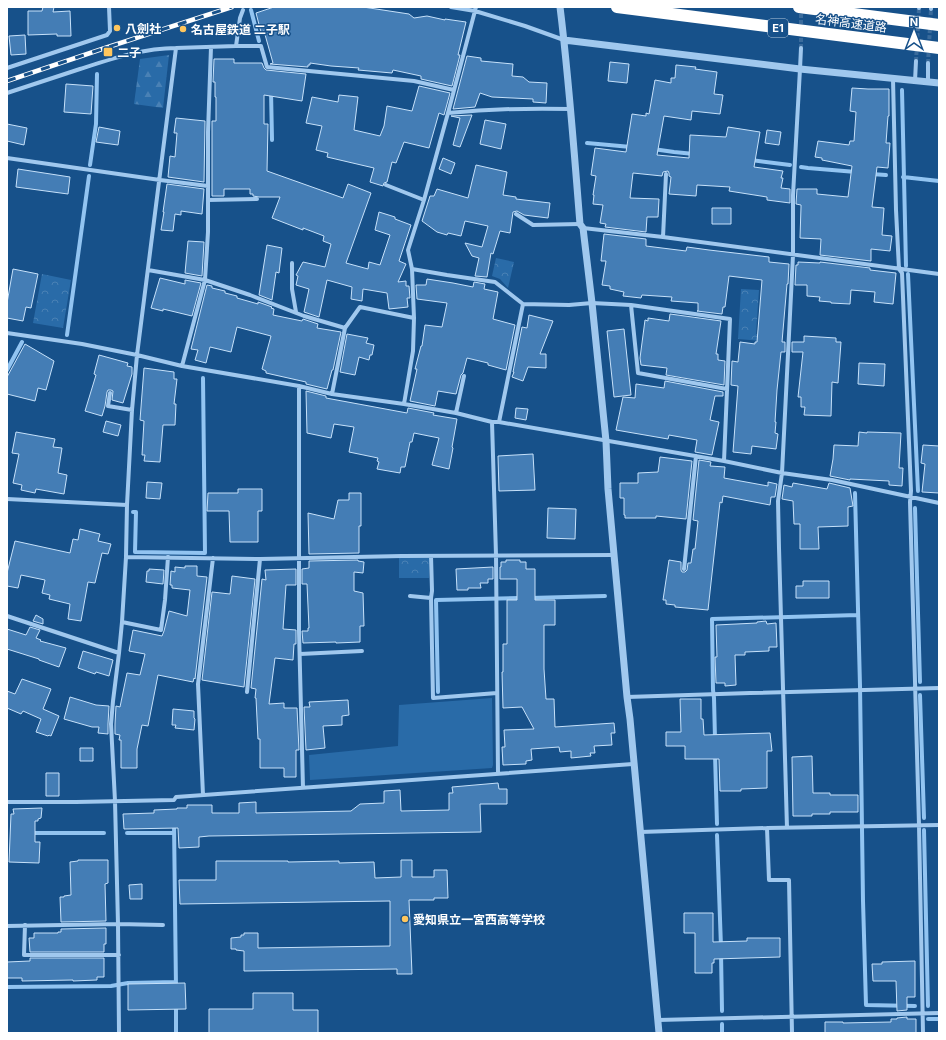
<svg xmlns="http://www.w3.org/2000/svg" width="946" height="1040" font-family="Inter,'Noto Sans JP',sans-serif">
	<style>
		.forest { fill: url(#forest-firs) }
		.park { fill: url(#park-crowns) }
		.garden { fill: #296ba8 }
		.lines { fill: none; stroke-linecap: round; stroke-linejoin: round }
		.stream { stroke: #92c4f1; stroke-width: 4 }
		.building { fill: #447db5; stroke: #c6e1fa }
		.minor-tunnel { stroke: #3a6b9c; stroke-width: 4; stroke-dasharray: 4 2; stroke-linecap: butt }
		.minor { stroke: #a0c8ee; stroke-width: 4 }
		.tertiary { stroke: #a0c8ee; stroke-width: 7 }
		.rail-casing { stroke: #fff; stroke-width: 4.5 }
		.rail { stroke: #17518a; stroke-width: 3; stroke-dasharray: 9; stroke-linecap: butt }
		.motorway-bridge { stroke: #fff; stroke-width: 12 }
		.poi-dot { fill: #ffc65d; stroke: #17518a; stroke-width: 1.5 }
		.labels { text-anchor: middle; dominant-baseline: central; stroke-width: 3; stroke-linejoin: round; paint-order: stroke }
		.shield { fill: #17518a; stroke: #b9cbdc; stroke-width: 1 }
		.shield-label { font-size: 11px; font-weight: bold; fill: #fff }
		.street-label { font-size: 12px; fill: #fff; stroke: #17518a }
		.poi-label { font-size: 12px; font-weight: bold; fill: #fff; stroke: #17518a; text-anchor: start }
	</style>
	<defs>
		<pattern id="forest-firs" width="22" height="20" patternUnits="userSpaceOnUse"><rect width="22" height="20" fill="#296ba8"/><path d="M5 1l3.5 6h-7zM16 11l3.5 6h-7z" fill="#4981b5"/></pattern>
		<pattern id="park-crowns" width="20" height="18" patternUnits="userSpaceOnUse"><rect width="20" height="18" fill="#296ba8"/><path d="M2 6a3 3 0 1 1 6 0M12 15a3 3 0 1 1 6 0" fill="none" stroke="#4981b5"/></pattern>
	</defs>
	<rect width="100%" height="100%" fill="#17518a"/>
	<path class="forest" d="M169,55L163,108L134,104L140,59Z"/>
	<path class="park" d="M496,258L514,262L508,288L500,279L492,276Z
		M42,274L71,280L63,328L33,323Z
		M741,289L759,290L756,334L763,335L762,341L738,339Z
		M399,557L429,558V578H399Z"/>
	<path class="garden" d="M492,698L493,765L492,768L310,780L309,755L398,746L399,705Z"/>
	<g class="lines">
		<path class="stream" d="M251,10L259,41
			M902,90L906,266
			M271,91L272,140
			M587,143L631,147
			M653,149L674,152L694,154
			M751,160L790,165
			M90,165L96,124L97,74
			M801,167L808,168L856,172
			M871,174L886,175
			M903,177L939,181
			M908,274L918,491
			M67,335L89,176
			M7,370L22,342
			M855,493L860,686L863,901L866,1005L915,1006
			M915,508L920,682
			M133,512H136L135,552L205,553L203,378
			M530,598L605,596
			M438,692L436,600L521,598
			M920,695L924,818
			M715,739L714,698L713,690L712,619L858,615
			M715,754L717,824
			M174,823L176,988
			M924,830L928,1006
			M31,833H104
			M127,833H174
			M717,835L721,947
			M721,953L722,1011
			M7,987L111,986L128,983L176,982
			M176,1005V1033
			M928,1019H939
			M722,1024V1033"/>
	</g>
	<path class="building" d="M43,7H54L53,12L70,11L71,36H57V34L28,35V11H42Z
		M274,7H363L409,14L414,18L427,16L445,20V19L466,22L458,55H460L452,86L421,79V76L393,70L392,73L358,70L359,68L331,66L310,63V65H308V67L270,64L273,63L264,31L261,32L256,13Z
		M25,35L26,54L11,55L9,36Z
		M467,56L481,58V61L513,64L512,76L523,77L529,82L547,83L546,103L533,102V99L492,97L480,93L475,107L453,109Z
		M214,59H234V63H262L264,68L266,70L306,74L302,101L264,95V124H268L267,171L343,198L348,184L371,193L346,263L368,269L369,262L380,265L390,235L375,230L379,212L395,217V219L411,225L399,261L406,264L398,282L406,281V286H409L410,298H407L408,307L389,309L387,293L363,289L362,301L351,299L352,287L327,280L319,317L304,312L309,289L296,285L298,276L296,275L303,262L325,267L331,244L323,241L324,236L303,228V230L272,218L280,197H259L253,196V194H250V189H224V196H212V121H216V97H215V82H213Z
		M610,62L629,64L627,83L608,81Z
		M676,65L696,67L695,69L717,72L714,94L723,95L720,114L692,111L691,120L664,116L657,155L689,158L690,135L726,137L728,127L760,132L754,167L783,171L781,178H783L781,188L790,189V203L767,200V197L729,191L730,187L697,185L696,196L669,194L671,177L669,176V173L668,171L663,172L662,176L633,173L630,198L659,199L658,217H647L646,232L605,227L606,224L600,223L603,205L593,204L594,195H593L596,176L591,175L595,148L626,152L632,114L646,116V113L649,114L655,80L671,83V78H675Z
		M66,84L93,86L91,114L64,112Z
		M419,86L450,93L444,115L439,113L429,148L404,142L396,163L392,162L387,182L384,183L383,186L370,182L374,168L327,157L328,153L316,150L322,126L306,123L312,97L338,102L339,95L358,97L354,130L380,136L384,126L387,106L412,111Z
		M852,88L868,89H889V116H888L886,143H890L888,168L877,167L872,207L884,208L882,235L892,236L890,251L871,249V261L820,255L821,239L800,238L801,207V205L796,204L797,189H817V194L848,197L852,166L822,160V158L815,157L818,141L849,145L850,141H854L856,112L850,111Z
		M472,115L460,147L453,145L460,118L451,116Z
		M176,118L205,121L204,182L168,177L170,156L175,157L177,133H174Z
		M485,120L506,124L501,149L480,144Z
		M7,124L27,128L24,145L7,141Z
		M99,127L120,131L118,145L96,142Z
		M767,130L781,132L779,145L765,143Z
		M443,158L455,163L451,174L439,169Z
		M476,165L507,172L503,195L516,197V199L550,203L548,218L524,215L517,211L513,212L510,233L500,231L493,254L491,253L487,277L475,276L479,258L472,256L465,243L482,247L488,226L465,221L461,236L448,233L447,235L437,232L422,221L430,196H434L437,189L468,198Z
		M18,169L70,177L68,194L16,187Z
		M167,184L204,189L202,214L181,211V215L175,214L173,231L161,230L164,212H163Z
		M712,208H731V224H712Z
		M604,234L646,239V246L686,251L687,247L709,250L769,257V262L789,264L788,284H787L782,342H785V352H781L777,390L775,422H776L775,433L778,434L776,449L752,446L751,454L733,452L738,386L731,385L732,361L738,362L740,342L755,344V342H757L762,280L729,276L725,307H723L722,314L697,311H698V303L671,301L672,297L642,295L641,298L623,296L624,292L610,289V286L602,285L606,261H601Z
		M188,241L204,242L202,276L185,273Z
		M267,245L282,248L279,273L276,272L272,300L259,295Z
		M798,262L820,263V262L870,268V270L896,273L893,304L874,302L875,292L851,290L850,304L831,303V302L819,301L820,297L807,296V285H795L796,265H798Z
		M13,269L38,274L31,308L26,307L23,321L7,318V303Z
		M160,278L185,284V280L201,283L192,316L163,309V311L151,308Z
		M427,279L453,283L473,287L474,282L485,284L484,289L498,292L493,319L515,325L506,370L488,365V363L467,358L463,373L461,375L456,394L438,391L435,406L410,401L417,369H415L421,346H422L425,325L442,327L447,303L417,299L416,285H426Z
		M207,285L212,286V288L225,291V293L237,296V298L258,304V302L272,307L271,308L274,309L273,315L302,321L303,319L318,324L317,328L341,332L333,370H332L327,389L306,384V382L266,373V371L262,369L271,336L237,327L231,352L210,347L206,363L195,360L198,350L191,349Z
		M670,314L721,321L716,354H718V360L725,361L724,385L666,375L667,368L641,365L640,358L645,320L648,321V318L669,321Z
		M529,315L553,321L540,354H546V368L528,367L523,381L512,377L514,372H513L522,327L527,328Z
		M624,329L631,395L614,397L607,331Z
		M347,334L368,338L366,343L374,345L372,355H370L369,360L359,357L355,375L340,372Z
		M804,336L836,338V342H841L838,383L832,382L831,416L804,415L805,407H801V397H798L803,352H792V342H804Z
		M25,344L54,361L46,390L38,388L35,401L7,394V377Z
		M99,355L128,363L127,366L132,367V374L123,403L112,400L113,391L111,390H108L107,392L105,406L102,416L85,411L96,375L94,374Z
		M859,363L885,364L884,386L858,384Z
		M144,368L174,372V379H177L174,404H176L175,425H163L160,462L144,461L145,455H142L144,421L140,420Z
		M665,381L723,392V396H715L710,420L719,422L712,455L695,452L697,440L669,435L668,439L616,430L623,397L635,398L636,384L664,388Z
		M306,391L326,396V398L407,413L408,408L434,413L433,415L457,419L452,447L453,448L449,469L432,465L439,438L414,433L412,442H410L405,467H401L400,473L377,469L379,462L377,461L378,458L349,452L354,427L334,424L331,438L307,433Z
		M516,408L528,409L526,420L515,418Z
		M106,421L121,425L118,436L103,432Z
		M16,432L55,439L53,447L62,448L58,473L67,475L64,494L36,489L35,493L21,490L22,485L13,483L19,454L12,453Z
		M859,432L867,433V432L901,433L899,468H903L902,486L889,485V481L850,479V480L830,476L833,459L834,445L858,446Z
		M923,445L939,446V493L922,492L925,464L921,463Z
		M533,454L535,490L499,491L498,456Z
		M660,457L692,461L686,519L656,516V518H625V515H624V498H620V483H638V473L658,472Z
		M699,460L711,462L710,466L725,467L724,478L768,486V482L777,484L775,497H771L770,505L723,496L722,503L720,502L708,610L675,607V605L666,604V600H663L669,560L681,562V570L682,572H685L687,570L688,563H691L693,549H695L698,521L693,520Z
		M147,482L162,483L160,499L146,498Z
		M793,483L827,489L829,483L850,488L853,506L848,507V526L818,527L819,549H800V524H794L793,501L782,499L784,485L792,487Z
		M238,489H262V511H258V542H230L229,511H207L208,493H238Z
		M349,493H361V526H359V553L309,554L308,513L334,519L338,500H349Z
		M548,508L576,509L575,539L547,538Z
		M80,529L100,534L98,541L111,544L108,554L102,553L95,583L88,582L81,621L68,619L70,604L49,599L50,595L42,593L45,580L21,575L18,588L7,586V573L15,541L70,553L73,539L78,540Z
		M358,560V561L364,562L363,573L354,572V591L363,593L364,626H360V642L336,643V642L303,643L302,631H308V628H309L307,584H302V569L309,568V561Z
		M506,560H520V562H526V569H535V600H555V625H544V669L546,699H554L555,727L614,723L615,733H611L612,745L594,746L595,753H590L591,756L571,758V751L560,752L559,747L531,749L532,760L526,761V764L503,765L502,747H505L504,730L534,729L522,707L503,708L502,672H503V644H507V600H517V579H500V567H501V562H506Z
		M185,566H197V576L207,577L195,679L194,678L193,682L158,675L148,726L142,725L137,749V768H121V740H119L120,735L115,734V724L116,706L120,707L127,673L140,675L145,654L129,651L133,630L162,636L164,631L169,611L187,616L190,590L172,588V585H170L171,571L175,572V567L185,568Z
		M493,567V579H488V583H480L481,588H468V590H457L456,569Z
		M149,569L164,570L163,584L146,582L147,571H149Z
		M296,569V585H286L283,629L296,630V644H294L293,660L275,658L269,704L284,703V708H297L299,750H296V777H284V768H260V739H258L256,698H255L256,689L251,688L262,579L266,580L265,570Z
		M232,576L255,579L244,687L202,680L212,592L230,594Z
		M803,581H829V598H796V586H803Z
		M36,615L43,619V624L33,621Z
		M766,621L767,624L776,623L777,647H769V651L745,652V655H735L736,685L725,686V683H716L715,657H717L716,625L757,623V622Z
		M30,627L40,630L36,638L41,640L40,641L66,648L59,667L39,660V659L7,649V629L26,635Z
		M83,651L113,660L109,676L96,672L95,674L78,668Z
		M22,679L51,689L43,709L59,716L51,736L49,735L48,736L36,732L41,719L23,711L21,714L7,708V691L15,694Z
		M70,697L96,705L109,706L108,724V734L98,733L99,727H92L64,719Z
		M680,699H701V719H703L704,735L770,733L772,751H767V788L741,789V791H720L719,759H685V746H666V732H681Z
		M348,700L349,715L342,716V725L323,726L325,748L306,750L304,707H310L309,702Z
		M173,709L194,711V718L195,719L194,730L175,728L176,725H172Z
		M80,748H93V761H80Z
		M812,756L813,793H830V795H858V812H830V814H812V816H793L792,757Z
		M46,773H59V796H46Z
		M498,783L499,789H507V804H480L481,832L209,836L199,837V847L179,848L178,828L124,829L123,814L154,813V810L177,809V808H187V805H212V813H239V803L256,802V813L351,811L360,804L384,803V791L400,790L401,811L449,810V793H453L452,787Z
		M42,808L41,818L38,819V821H35V842H40L39,863L9,862L11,814H14L13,809Z
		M78,860H108V883L105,884L106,921L61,922L60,897H64V896L71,895L70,862L78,861Z
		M401,860H412V877H434V870H447L448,898H434V900H409L412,974H397V969L244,971V951L236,950V949H231V938L241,937V935H244V933H258V948L390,946V901L180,904L179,880H216V861H288V862L339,861V863L374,862L375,878L401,877Z
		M142,884V899H130L129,885Z
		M684,913H713V942L747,941V938H780V957L714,959V963H712V973H695V933H684Z
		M106,928V944H104V952H30L29,938H34V933H58V932H61V929Z
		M30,958H104V977H97V980L73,981V980L22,981V978H7V962L30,961Z
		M915,961V997H907V1010L897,1011L896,981H873L872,964H882V962Z
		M185,983L186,1009L128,1010V984Z
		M253,993H293V1010H318V1033H209V1009H253Z
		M907,1017V1019H916V1033H825V1022H843V1023L891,1022V1019H897V1018Z"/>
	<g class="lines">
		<path class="minor-tunnel" d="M801,48V9
			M916,61L919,8
			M928,63L931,9"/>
		<path class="minor" d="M451,7L475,11L525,26L564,40
			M919,8V7
			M931,9V7
			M236,46L240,18L243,10
			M7,68L107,35L110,31L109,7
			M893,79L896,210L899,269L902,273L911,491L910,502L919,825L923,1033
			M915,81L916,61
			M928,82V63
			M7,93C31,85 56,77 80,69C111,59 143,48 176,48
			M448,113C489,109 530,108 571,109
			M7,158L160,180L208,186
			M386,185L424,200
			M208,200L257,199
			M516,214L533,225L580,224
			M583,228L663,237L939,274
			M663,237L666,174
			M292,263V289L296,312
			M412,269L447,275L495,282L523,304L569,305L592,303L631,305L730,319L724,461
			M148,270L205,280L250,295L304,316L345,328L360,307L414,318
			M631,305L638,373L727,389
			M7,333L82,344L137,355L182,366L299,386L332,394L404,404L456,413L492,422H499L724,461L782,473L832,480L939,503
			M182,366L205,280L208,232V132L211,47
			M299,386V631L303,788
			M110,393L108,406L132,410
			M332,394L345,328
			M404,404L413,351L414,318L412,269L408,250L424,200L448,113L476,7
			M456,413L464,376
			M492,422L496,555L498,773
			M499,422L523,304
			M7,499L127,505
			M431,556L432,591L431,598L433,698L497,693
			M126,557L260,559L402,556L614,555
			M684,569L696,456
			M410,596L431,598
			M7,616L119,653
			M122,622L161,630L165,600L168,557
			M300,654L362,651
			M247,692L260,559
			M627,697L750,693L939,688
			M203,795L198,684L213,558
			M7,802H76L174,800L176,797L633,764
			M767,828L769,880H789L792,1033
			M787,828L779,548L778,501L782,473L793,255V195L800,69L801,48
			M640,832L767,828L939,825
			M25,925L24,955H119
			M7,926L118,924L163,925
			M658,1020L939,1013
			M119,1033L118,924L115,801L111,724L113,701L119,653L122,622L126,557L127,505L132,410L137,355L176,48L236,46H261L267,67L414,81L454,90"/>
		<path class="tertiary" d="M560,7C569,79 574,151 580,224L583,228L592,303L606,441L608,489L627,697L630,719L659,1033
			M564,40L800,69L939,83"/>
		<defs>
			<path id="rail" d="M7,81L105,48L232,7"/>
		</defs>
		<use href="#rail" class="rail-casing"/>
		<use href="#rail" class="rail"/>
		<path class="motorway-bridge" d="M617,7L939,48
			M799,7L939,25"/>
	</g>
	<g class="poi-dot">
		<circle cx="117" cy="28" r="4"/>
		<circle cx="183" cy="29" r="4"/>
		<rect x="103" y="47" width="10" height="10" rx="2"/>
		<circle cx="405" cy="919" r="4"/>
	</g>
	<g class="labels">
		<rect class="shield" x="768" y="19" width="20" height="18" rx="3"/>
		<g class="shield-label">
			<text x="778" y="28">E1</text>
		</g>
		<g class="street-label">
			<text transform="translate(851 23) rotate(7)">名神高速道路</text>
		</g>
		<g class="poi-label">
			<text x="125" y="28">八劍社</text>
			<text x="191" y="29">名古屋鉄道 二子駅</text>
			<text x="117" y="52">二子</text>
			<text x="413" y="919">愛知県立一宮西高等学校</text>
		</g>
	</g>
	<rect width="946" height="1040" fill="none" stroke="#ffffff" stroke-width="16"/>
	<g transform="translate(914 32)" stroke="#17518a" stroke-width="3" paint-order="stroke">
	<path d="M0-3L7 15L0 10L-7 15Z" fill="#ffffff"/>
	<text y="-6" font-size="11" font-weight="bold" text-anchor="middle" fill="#ffffff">N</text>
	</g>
</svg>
